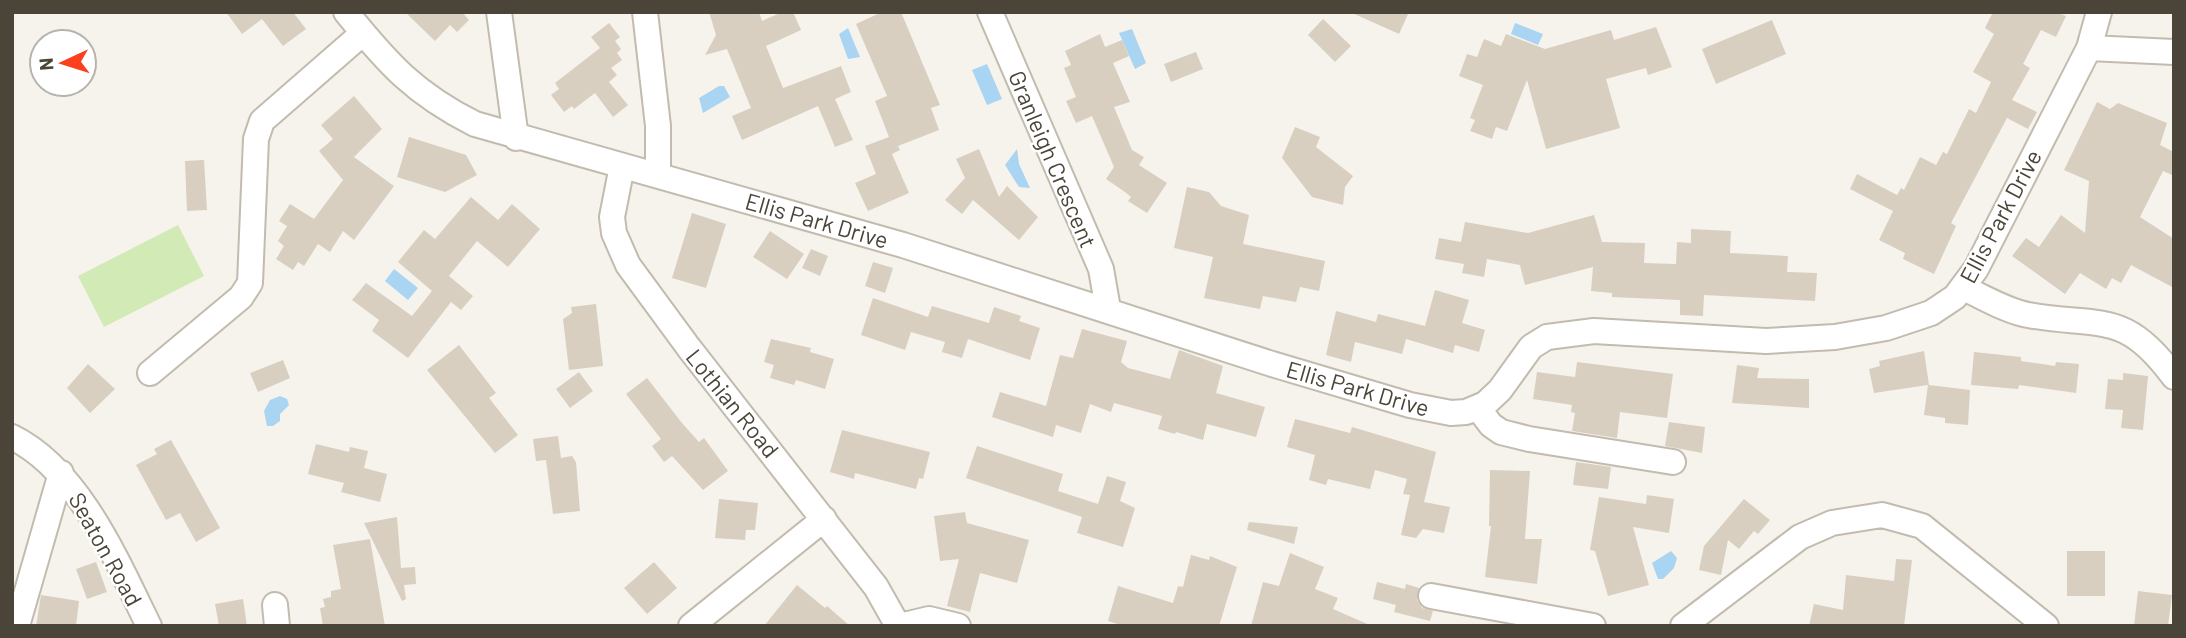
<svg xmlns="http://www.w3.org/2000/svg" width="2186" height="638" font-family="Barlow,sans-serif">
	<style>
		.green { fill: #d2eab5 }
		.water { fill: #a9d4f2 }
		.building { fill: #d8cfc1 }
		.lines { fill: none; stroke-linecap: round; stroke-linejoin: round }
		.minor-casing { stroke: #c2bbae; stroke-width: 28 }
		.minor { stroke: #fff; stroke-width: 24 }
		.labels { text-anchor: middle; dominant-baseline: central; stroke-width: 5; stroke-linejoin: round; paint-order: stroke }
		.street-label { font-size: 23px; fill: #4b4439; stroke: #fff }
	</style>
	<rect width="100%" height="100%" fill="#f6f3ec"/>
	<path class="green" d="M178,225L204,276L104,327L78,276Z"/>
	<path class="water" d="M1515,23L1543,34L1538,45L1511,34Z
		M848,28L860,57L848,59L839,34Z
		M1132,29L1146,63L1135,69L1119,33Z
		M987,64L1002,99L987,105L972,70Z
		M719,86H724L730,97L703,113L699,98Z
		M1017,149L1019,164L1030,188L1019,187L1005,165Z
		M394,269L418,288L408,300L385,281Z
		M280,396L287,399L289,405L280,414V421L273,426H267L264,411L270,400Z
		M1671,551L1677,558L1674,568L1663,579H1658L1652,563Z"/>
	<path class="building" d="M226,12H293L306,29L283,46L262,19L242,34Z
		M405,12H462L469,20L457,32L450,25L435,41Z
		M709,12H759L762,21L782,12H793L801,30L766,46L783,88L841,66L851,92L835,99L853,140L835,147L818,106L742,140L732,116L751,108L727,49L705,55L716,35Z
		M882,12H901L940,105L931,108L939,130L898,146L900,150L892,154L909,193L868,211L855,183L876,174L865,146L889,137L875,101L887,96L856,24Z
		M1350,12H1409L1399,34Z
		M1993,12H2055L2066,16L2056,37L2041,30L2023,64L2030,68L2012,100L2037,112L2028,129L2007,118L1951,223L1956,226L1934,274L1903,259L1905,253L1879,240L1893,211L1850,189L1857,174L1897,195L1901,188L1904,190L1920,157L1936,165L1943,152L1947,154L1969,109L1976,113L1991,82L1973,72L1994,34L1985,28Z
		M1323,19L1351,46L1335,62L1308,35Z
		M1772,20L1786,54L1716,84L1702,49Z
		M609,23L620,37L615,41L621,49L617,53L622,60L611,68L617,75L609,82L628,105L613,117L595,93L574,109L572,106L564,112L551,95L559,89L555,83L600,48L591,37Z
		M1656,27L1672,67L1648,75L1646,68L1606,79L1620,128L1546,149L1527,80L1507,131L1496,127L1492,139L1470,131L1475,120L1470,118L1483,85L1459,76L1467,54L1477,57L1484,39L1501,46L1506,34L1545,49L1611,30L1614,40Z
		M1100,34L1105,47L1122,40L1129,56L1113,63L1130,102L1114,107L1132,150L1144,157L1139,165L1167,183L1147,213L1128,201L1131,197L1125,192L1106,179L1114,167L1092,116L1076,123L1066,101L1076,97L1064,68L1071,65L1065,51Z
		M1196,52L1203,69L1171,82L1164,64Z
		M354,96L382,129L354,157L394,186L354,240L343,231L330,252L318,244L304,266L298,262L293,270L276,259L284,246L278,241L287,226L279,221L290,204L314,219L343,180L319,151L333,139L321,125Z
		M2097,102L2110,109L2118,103L2167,123L2160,145L2174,152V176L2163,171L2140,217L2174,239V288L2131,265L2121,283L2112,278L2106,289L2080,273L2065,294L2012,256L2026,238L2039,247L2061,215L2085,233L2089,181L2064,170Z
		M1295,127L1320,137L1316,147L1353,176L1345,187L1343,205L1312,197L1282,158Z
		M409,137L466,155L477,175L445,192L397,177Z
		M979,149L999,197L1007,186L1038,217L1019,240L973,200L962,214L945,200L965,178L956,159Z
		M204,160L207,210L187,211L185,161Z
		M1187,187L1209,192L1221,206L1249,215L1243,244L1325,261L1319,291L1300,287L1296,302L1263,296L1260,309L1204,298L1213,257L1174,248Z
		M471,197L498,220L512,204L540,229L508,267L477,241L449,276L473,296L461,310L451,302L408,358L372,331L379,320L352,300L366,283L412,316L432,291L398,262L424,230L435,239Z
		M692,213L726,224L706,288L672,278Z
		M1594,215L1602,242L1645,243L1644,263L1676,264L1677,242L1691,243V229L1731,231L1730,253L1788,256L1787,272L1817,273L1815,301L1704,295L1703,316L1680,315V300L1612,297V293L1591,291L1593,267L1525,285L1520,265L1487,259L1484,277L1462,273L1464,264L1435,259L1439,238L1461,242L1465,222L1528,233Z
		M770,231L804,254L787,279L753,257Z
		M811,249L828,256L820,276L802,268Z
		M873,262L893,268L885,293L865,286Z
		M1435,290L1469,300L1462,323L1485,330L1479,352L1455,345L1453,353L1406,339L1402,354L1355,342L1351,362L1326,355L1336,311L1376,322L1378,314L1425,326Z
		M873,298L928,317L932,306L989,323L994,307L1021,316L1019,321L1040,328L1030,360L968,339L962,358L942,352L945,342L911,332L905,350L861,335Z
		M596,304L603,366L569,370L563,319L572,313L571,307Z
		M1082,329L1127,341L1121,362L1128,368L1170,379L1179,350L1223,366L1216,393L1265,407L1256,437L1207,424L1203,440L1176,432L1175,434L1158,429L1162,416L1114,403L1111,412L1090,404L1081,433L1056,425L1053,437L992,417L1000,392L1046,406L1060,355L1073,358Z
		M771,339L811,348L810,352L834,359L825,389L796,380L794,385L770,378L774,365L764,362Z
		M459,345L496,393L489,398L518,435L495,453L427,370Z
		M1924,351L1929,385L1970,390L1968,425L1945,423V418L1924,415L1928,385L1874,393L1869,369L1880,366L1879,361Z
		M1974,352L2021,357V361L2055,366L2056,362L2079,364L2076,393L2019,385L2018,389L1971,385Z
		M283,360L290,378L258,392L250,373Z
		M1577,362L1673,374L1667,418L1620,412L1617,438L1572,431L1575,413L1571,412L1572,405L1533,399L1537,372L1575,377Z
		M88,364L115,389L90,413L67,388Z
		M1737,365L1759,368L1757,378L1809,379V408L1732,403Z
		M579,372L593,391L570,408L556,389Z
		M2123,373L2148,376L2143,430L2121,428L2123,410L2105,409L2108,379L2123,380Z
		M647,378L682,423L699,442L704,438L728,471L703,490L672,456L664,462L652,446L661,439L626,394Z
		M1295,419L1350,433L1352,427L1436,452L1424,502L1450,507L1444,533L1423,529L1416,538L1401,535L1410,495L1403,494L1407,479L1375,470L1370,489L1328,479L1326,485L1309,480L1315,455L1287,447Z
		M1669,422L1705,427L1702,453L1665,446Z
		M842,430L930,452L923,479L919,478L916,489L855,473L854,479L830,472Z
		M558,436L561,458L572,456L576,462L580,511L553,514L546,460L536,461L533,439Z
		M171,440L220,528L196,542L180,513L166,520L136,465L157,454L154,449Z
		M316,444L349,452L350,447L368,451L364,468L387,474L380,502L341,492L344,483L308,474Z
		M977,446L1063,474L1058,491L1098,504L1107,476L1126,482L1120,501L1135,508L1123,547L1077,533L1082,517L966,478Z
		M1576,462L1611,467L1608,489L1573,485Z
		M1490,470L1530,471L1525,539H1542L1537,584L1485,577L1491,526H1489Z
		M1647,495L1674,499L1669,533L1633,527L1649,585L1608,596L1595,551L1590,550L1599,497L1646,504Z
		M719,499L758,503L755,530H746L745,540L715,538Z
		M1744,499L1770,520L1758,534L1754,531L1739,549L1728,540L1721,575L1699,570L1704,546Z
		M965,512L967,523L1029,540L1017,583L980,573L970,612L947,606L959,559L940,561L934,516Z
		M397,517L401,568L415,567L416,584L404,585L406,599L402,601L364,523Z
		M1249,522L1298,527L1294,544L1247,530Z
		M370,539L385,626H323L320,608L325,607L323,599L331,597V591L341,589L333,545Z
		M2067,551H2105V596H2067Z
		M1290,553L1324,567L1315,589L1338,598L1333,609L1372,626H1251L1263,582L1279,586Z
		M1191,555L1209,560L1210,556L1237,567L1219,626H1124L1108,621L1118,586L1173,603L1178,586L1183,587Z
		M1896,559L1912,560L1904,626H1809L1814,604L1843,610L1846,575L1894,581Z
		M96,562L107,592L87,599L76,569Z
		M654,562L677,588L647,614L624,588Z
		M1377,582L1405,589L1406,584L1419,588L1417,600L1422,608L1433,611L1430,621L1394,612L1396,605L1373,599Z
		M797,585L825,608L827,606L850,626H764Z
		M2138,591L2172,595L2168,626H2134Z
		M41,595L79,601L76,626H36Z
		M243,599L247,626H219L215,604Z"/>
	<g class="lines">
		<defs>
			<path id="minor" d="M346,12C388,64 415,94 475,124L903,245L1272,364L1410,405L1451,413L1466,412L1485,404L1500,390L1531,347L1547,337L1594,331L1766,341L1835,337L1886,328L1931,313L1955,297L1976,269L2089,48L2099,12
				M499,12L516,138
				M645,12L658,126V175
				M990,12L1101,269L1108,309
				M2089,48L2174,52
				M622,166L612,217L614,233L628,265L689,348L876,587L898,626
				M1963,288C1984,297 2006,311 2028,315C2101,328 2124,309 2174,377
				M150,373L241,297L250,283L256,139L262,121L363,33
				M1478,408L1491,425L1501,432L1529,439L1673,462
				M12,437C79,470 117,561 149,626
				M1431,596L1593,626
				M275,605L277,626
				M17,626L61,473
				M691,626L824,519
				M900,626L929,619L958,626
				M1683,626L1800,537L1832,523L1882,515L1922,526L2046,626"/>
		</defs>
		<use href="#minor" class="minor-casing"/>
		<use href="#minor" class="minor"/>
	</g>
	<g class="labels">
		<g class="street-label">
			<text transform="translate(1053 159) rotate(67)">Granleigh Crescent</text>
			<text transform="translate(2000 216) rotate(-62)">Ellis Park Drive</text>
			<text transform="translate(817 220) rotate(16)">Ellis Park Drive</text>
			<text transform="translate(1358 388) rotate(16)">Ellis Park Drive</text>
			<text transform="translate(733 403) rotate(51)">Lothian Road</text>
			<text transform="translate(106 549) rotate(61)">Seaton Road</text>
		</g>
	</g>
	<rect width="2186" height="638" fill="none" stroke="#4b4439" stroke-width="28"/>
	<g transform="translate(63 63) rotate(266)"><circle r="33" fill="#ffffff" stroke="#b7b4b0" stroke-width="2"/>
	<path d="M0-5L12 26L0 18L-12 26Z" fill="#fc3f1d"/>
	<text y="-10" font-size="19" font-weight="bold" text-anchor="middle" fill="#4b4439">N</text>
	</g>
</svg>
